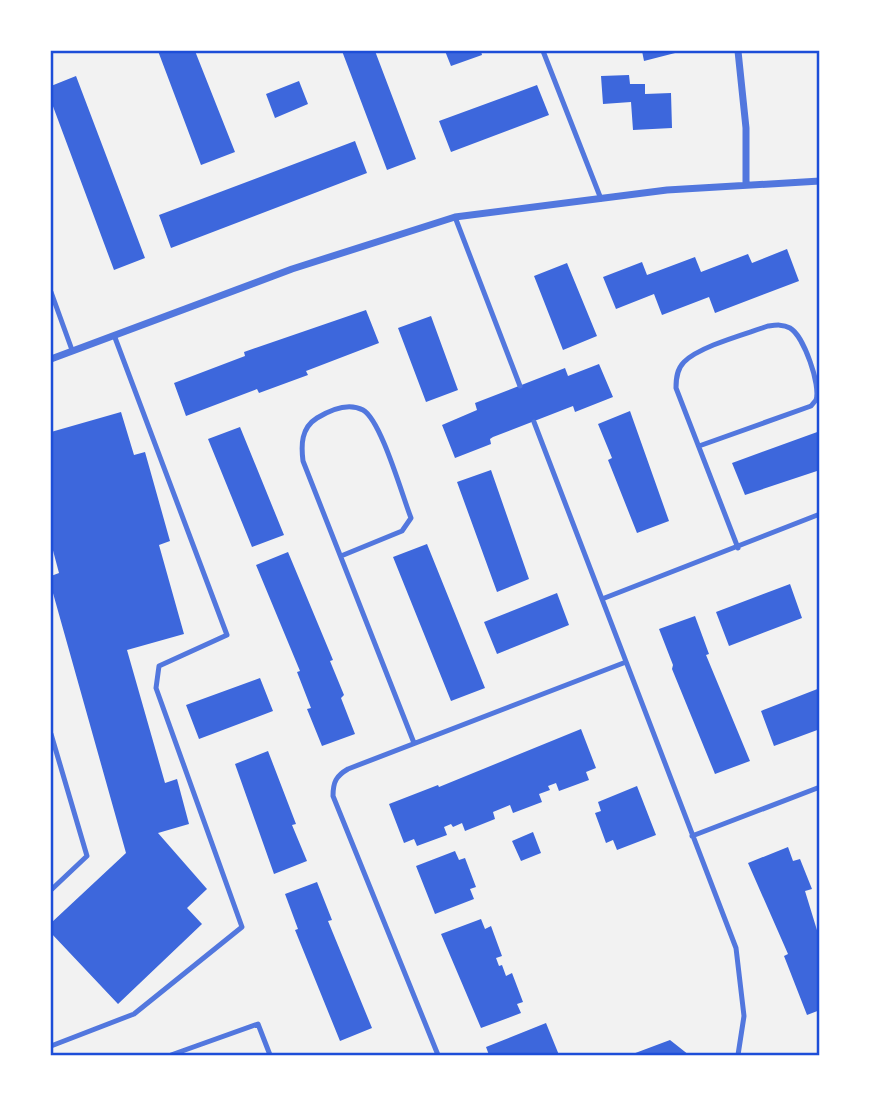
<svg xmlns="http://www.w3.org/2000/svg" width="871" height="1106" font-family="Raleway,sans-serif">
	<style>
		.building { fill: #3d67dc }
		.lines { fill: none; stroke-linecap: round; stroke-linejoin: round }
		.service { stroke: #5277de; stroke-width: 5 }
		.minor { stroke: #5277de; stroke-width: 7 }
		.neatline { fill: none; stroke: #1d4ed8; stroke-width: 2.5 }
	</style>
	<rect width="100%" height="100%" fill="#f2f2f2"/>
	<path class="building" d="M158,51H195L235,152L201,165Z
		M342,51H375L416,159L387,170Z
		M445,51H481L482,55L451,66Z
		M642,51H678L679,52L644,61Z
		M629,75L630,84H645V94L671,93L672,128L633,130L631,102L603,104L601,76Z
		M76,76L145,258L114,270L51,101V86Z
		M299,81L308,104L275,118L266,94Z
		M537,85L549,115L451,152L439,121Z
		M355,141L367,173L171,248L159,215Z
		M787,249L799,281L715,313L709,297L662,315L654,294L616,309L603,277L642,262L647,275L695,257L701,272L748,254L752,263Z
		M567,263L597,336L563,350L534,276Z
		M366,310L379,343L306,371L308,375L259,393L257,389L186,416L174,383L245,356L244,352Z
		M431,316L458,390L426,402L398,328Z
		M599,364L613,397L575,412L573,406L493,437L490,439L491,444L455,458L442,425L477,410L475,403L565,368L568,376Z
		M630,411L669,521L637,533L608,460L612,458L598,424Z
		M121,412L134,455L145,452L170,541L159,545L184,634L127,650L165,783L177,779L189,824L158,833L207,889L187,908L202,924L118,1004L51,933V923L126,853L51,586V576L59,573L51,543V432Z
		M240,427L284,535L252,547L208,439Z
		M820,431V470L745,495L732,463Z
		M491,470L529,579L497,592L457,482Z
		M427,544L485,688L451,701L393,557Z
		M288,552L333,660L330,661L344,695L341,698L355,734L322,746L307,709L311,708L297,672L300,671L256,565Z
		M790,584L802,618L729,646L716,612Z
		M557,593L569,625L497,654L484,622Z
		M695,616L709,654L706,655L750,761L715,774L672,669L673,665L659,629Z
		M260,678L273,711L199,739L186,705Z
		M820,688V729L774,746L761,711Z
		M581,729L596,768L586,772L589,780L559,791L556,783L548,786L550,790L539,794L542,802L513,813L510,805L493,812L495,819L465,831L462,823L453,827L451,824L444,827L447,835L417,846L414,839L404,843L389,804L438,785L439,787Z
		M268,751L296,824L292,825L307,861L274,874L235,764Z
		M637,786L656,835L617,850L613,840L606,843L595,813L601,811L598,802Z
		M533,832L541,853L521,861L512,841Z
		M788,847L793,861L800,859L812,889L805,891L820,940V1010L807,1015L784,956L788,954L748,863Z
		M455,851L459,860L465,858L476,887L470,889L474,899L435,914L416,866Z
		M317,882L332,920L328,921L372,1028L340,1041L295,930L298,929L285,894Z
		M481,919L485,929L491,926L502,956L496,958L499,966L502,965L506,976L512,973L523,1002L517,1004L521,1013L481,1028L441,934Z
		M546,1023L559,1055H489L486,1047Z
		M670,1040L689,1055H630Z"/>
	<g class="lines">
		<path class="service" d="M543,51L601,199
			M455,217L520,386
			M51,292L72,350
			M534,422L736,948L744,1016L738,1055
			M699,446L811,406L816,400C821,386 804,336 790,328C783,324 776,325 768,326C746,334 700,346 684,362C677,369 676,378 676,388L738,548
			M341,556L402,531L411,518C402,495 381,420 363,410C348,402 330,410 317,418C301,428 301,445 303,461L414,743
			M602,599L820,514
			M51,734L87,856L51,890
			M692,836L820,787
			M51,1046L134,1014L242,927L156,688L159,666L227,635L114,335
			M171,1055L258,1024L270,1055
			M438,1055L333,796C333,782 336,776 348,769L626,662"/>
		<path class="minor" d="M738,51L746,128V184
			M51,359L292,269L455,217L667,190L820,181"/>
	</g>
	<rect width="871" height="1106" fill="none" stroke="#ffffff" stroke-width="105"/>
	<rect x="52" y="52" width="766" height="1002" class="neatline"/>
</svg>
